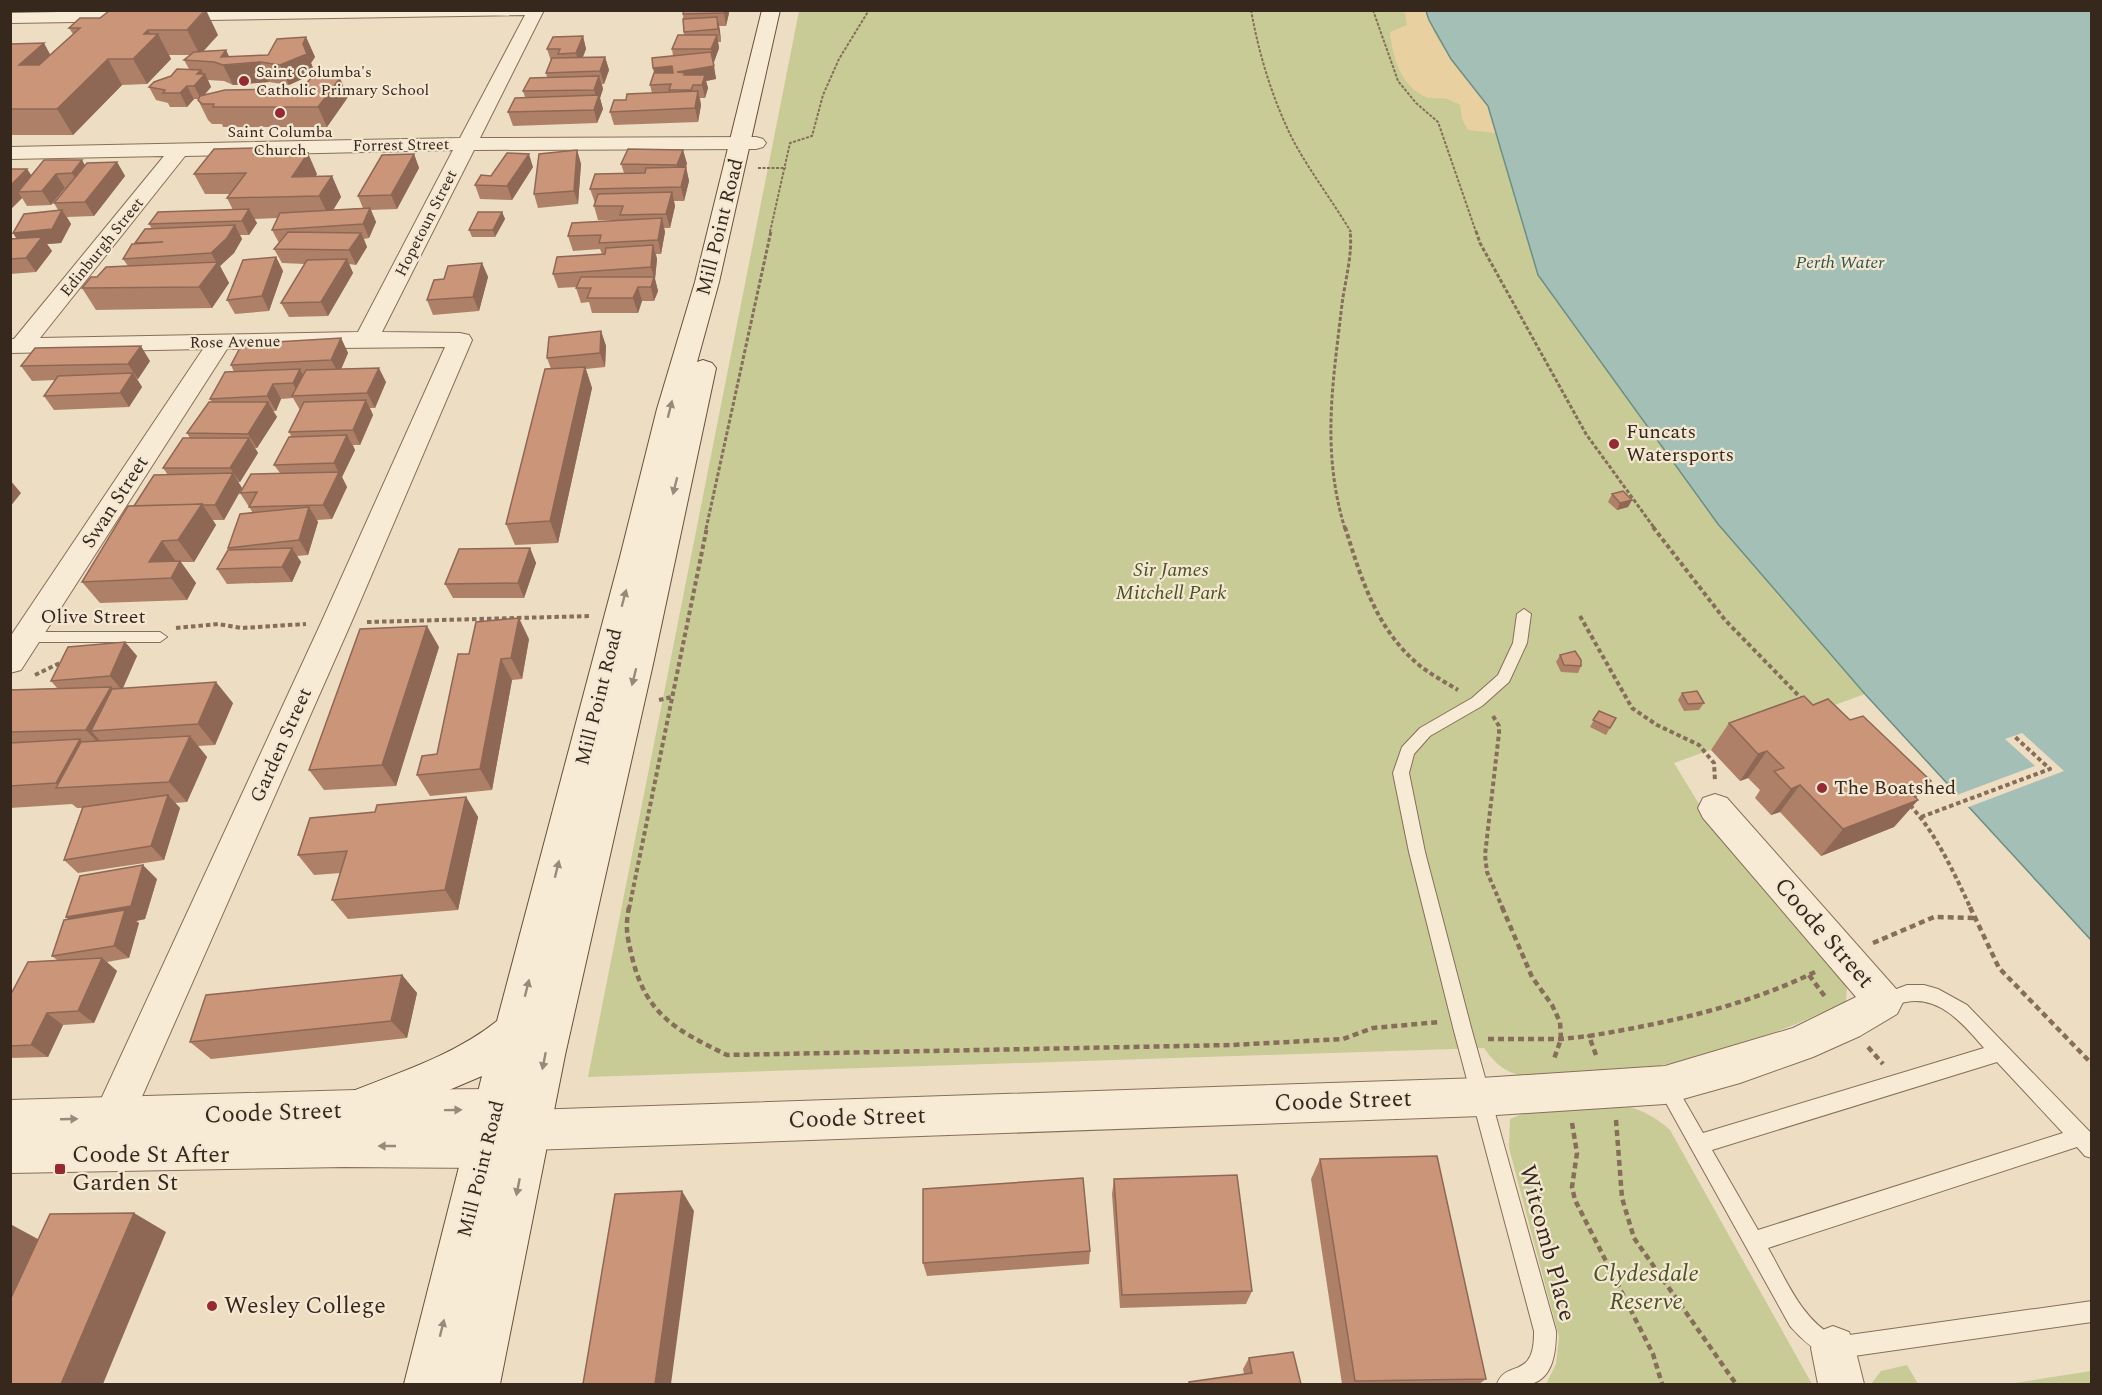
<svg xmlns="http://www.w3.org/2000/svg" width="2102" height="1395" font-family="Spectral,serif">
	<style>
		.green { fill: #c8cb96 }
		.sand { fill: #e9d0a0 }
		.water { fill: #a4c0b6; stroke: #6c8e83; stroke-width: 1.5 }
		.pier { fill: #edddc2 }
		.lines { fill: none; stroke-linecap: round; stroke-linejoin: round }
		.service-casing { stroke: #876e5a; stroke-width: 2 }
		.minor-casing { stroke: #876e5a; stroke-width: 2 }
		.tertiary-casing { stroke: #876e5a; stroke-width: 2 }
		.secondary-casing { stroke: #68503d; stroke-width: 2 }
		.path-far3 { stroke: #876e5a; stroke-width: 2; stroke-dasharray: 3 1.5; stroke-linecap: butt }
		.path-far2 { stroke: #876e5a; stroke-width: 3; stroke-dasharray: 4 2; stroke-linecap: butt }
		.path-far1 { stroke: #876e5a; stroke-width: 4; stroke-dasharray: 4.5 3; stroke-linecap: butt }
		.path { stroke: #876e5a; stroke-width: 4.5; stroke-dasharray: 6 4; stroke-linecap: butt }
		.service { fill: #f8ebd5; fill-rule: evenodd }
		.minor { fill: #f8ebd5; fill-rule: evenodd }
		.tertiary { fill: #f8ebd5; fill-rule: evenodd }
		.secondary { fill: #f8ebd5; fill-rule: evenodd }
		.wall { fill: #af8068 }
		.shaded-wall { fill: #8e6855 }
		.building { fill: #cb9579; stroke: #8e6855; stroke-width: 1.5 }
		.oneway { fill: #988a7a }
		.poi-dot { fill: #942b33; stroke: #f5e8d2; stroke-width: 2 }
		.labels { text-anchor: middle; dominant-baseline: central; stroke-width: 4.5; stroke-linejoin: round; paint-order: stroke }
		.far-poi-label { font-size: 16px; fill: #37281e; stroke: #f5e8d2; text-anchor: start }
		.far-street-label { font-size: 16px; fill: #37281e; stroke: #f5e8d2 }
		.far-water-label { font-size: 18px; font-style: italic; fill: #2d5651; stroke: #f5e8d2 }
		.street-label { font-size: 20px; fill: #37281e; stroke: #f5e8d2 }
		.poi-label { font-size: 20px; fill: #37281e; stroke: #f5e8d2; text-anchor: start }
		.park-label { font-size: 20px; font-style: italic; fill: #4a5325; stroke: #f5e8d2 }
		.near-street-label { font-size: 24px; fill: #37281e; stroke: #f5e8d2 }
		.near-poi-label { font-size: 24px; fill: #37281e; stroke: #f5e8d2; text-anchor: start }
		.near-park-label { font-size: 24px; font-style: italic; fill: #4a5325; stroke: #f5e8d2 }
	</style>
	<rect width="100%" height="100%" fill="#edddc2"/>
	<path class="green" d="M799,11H1426L1429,20L1451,59L1488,106L1538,275L1718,524L1865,694L1674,763L1710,822L1847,985L1846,1002C1780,1033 1713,1057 1641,1069C1604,1075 1564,1074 1527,1077C1506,1073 1496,1065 1484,1048L588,1077Z
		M1624,1105C1643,1111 1656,1117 1670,1130L1812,1384H1546L1556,1364L1559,1337L1509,1148L1510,1119L1522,1114Z
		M1907,1365L1918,1384H1871L1881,1371Z
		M2091,1371V1384H2009Z"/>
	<path class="sand" d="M1397,11H1426C1436,51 1469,73 1488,105C1492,113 1494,124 1496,133L1468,130L1462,119L1460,105C1456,103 1451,100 1447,99C1440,97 1431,100 1424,96C1401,86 1392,55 1390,32L1407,25L1405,13Z"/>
	<path class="water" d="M1426,11H2091V940L1865,694L1718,524L1538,275L1488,106L1451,59L1429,20Z"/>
	<path class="pier" d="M2022,733L2064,771L1966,808L1954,796L2035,766L2005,739Z"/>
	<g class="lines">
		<defs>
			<path id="service" d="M1524,609L1531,614L1527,643L1509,682L1482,706L1430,736L1414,754L1409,773L1425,852L1472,1031L1556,1331C1556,1350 1554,1378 1531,1384C1522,1387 1507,1384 1497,1384C1506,1359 1535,1381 1534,1331L1454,1031L1409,852L1393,773L1402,747L1420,728L1472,698L1498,675L1513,643L1517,614Z
				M27,632H160L167,637L160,642H27L20,637Z
				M1907,985H1924L1938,989L1967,1005L2092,1134V1158L2085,1156L2077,1147L1768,1248C1786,1279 1801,1319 1835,1337L2092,1301V1322L1833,1359C1815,1351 1803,1341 1790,1326L1656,1085L1658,1079L1665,1076L1672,1079L1703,1133L1984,1048C1965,1026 1940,995 1906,1002C1899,1003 1891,1008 1884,1010L1878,1008L1875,1002L1878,996ZM1997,1062L2063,1133L1758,1230L1712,1150Z"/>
			<path id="minor" d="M158,10H544L480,138L756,137L763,139L766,143L763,147L756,149L474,150L382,332L460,333L469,335L472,340L351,623L118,1151L104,1157L90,1151L84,1137L90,1123L321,623L445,347L227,349L21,670L10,673V637L203,349L10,353V339H14L164,156L10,159V147L460,138L525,15L10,23V13ZM453,150L358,332L40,338L185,156Z
				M1715,794L1727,798L1897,990L1903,1002L1897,1014L1860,1036L1813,1057L1740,1083L1665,1104L1481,1116L530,1150L516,1144L510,1130L516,1116L530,1110L1481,1078L1665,1066L1793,1028L1856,997L1703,818L1698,808L1703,798Z
				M1833,1326L1849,1332L1855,1348L1864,1384H1818L1811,1348L1817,1332Z"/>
			<path id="tertiary" d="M496,1089L530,1106L536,1121L523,1153L487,1168L344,1167L10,1173V1100L355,1090Z"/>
			<path id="secondary" d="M762,10H780L719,282L697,362L703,360L712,363L716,368L653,664L565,1055L500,1384H452L454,1376L452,1384H404L482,1076L355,1130L340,1124L334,1110L340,1096C394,1074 452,1057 497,1021L620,557L657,409L695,282Z"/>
		</defs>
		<use href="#service" class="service-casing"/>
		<use href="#minor" class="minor-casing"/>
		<use href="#tertiary" class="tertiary-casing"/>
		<use href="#secondary" class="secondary-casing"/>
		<path class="path-far3" d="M1251,10C1259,55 1273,101 1294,142C1311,173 1333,202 1351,232
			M1373,10L1398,81L1416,103L1438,122L1476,232
			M758,168H786
			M770,232L790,143L812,136L823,95L839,59L869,10"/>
		<path class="path-far2" d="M1476,231L1480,243L1586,434L1655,529
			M706,529L771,231
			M1345,529C1321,450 1333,383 1342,304C1345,281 1353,253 1350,231"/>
		<path class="path-far1" d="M1345,527C1361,578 1376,629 1419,665C1430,674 1445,682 1458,690
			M1653,527L1725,620L1802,699
			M1580,616L1632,708L1657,725L1699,745L1714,763L1715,781
			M367,622L591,616
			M176,628L218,624L241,628L306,624
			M35,675L64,661
			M659,700L672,697
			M1493,716L1499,726V733L1485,855L1487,872L1503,909
			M1910,805C1937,835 1954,873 1971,909
			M1921,817L2050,769L2014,736
			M629,909L707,527"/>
		<path class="path" d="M629,907C625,929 627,935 632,957C646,1015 676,1030 727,1055L1232,1045L1343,1039L1373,1028L1439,1022
			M1502,907L1532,977L1552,1005L1560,1022L1561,1039L1554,1059
			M1970,907L1999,968L2092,1064
			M1873,943L1934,917L1974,918
			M1809,975L1826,998
			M1488,1039H1561L1589,1036
			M1868,1047L1883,1064
			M1596,1055L1589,1036C1667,1023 1743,1007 1815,972
			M1616,1120L1622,1198L1634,1238L1736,1384
			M1572,1123L1577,1153L1572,1187L1575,1200L1653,1354L1662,1384"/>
		<use href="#service" class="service"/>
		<use href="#minor" class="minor"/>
		<use href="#tertiary" class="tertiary"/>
		<use href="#secondary" class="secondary"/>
	</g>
	<path class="wall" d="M580,10H607L580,12Z
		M684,10L729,13L726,26H719L721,42H718L719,48L714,62H713L716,79L706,81L708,88L705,98H700L701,105L698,122L614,125L610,112L626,100L652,93L650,85L673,56L672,49L684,35L683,14Z
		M109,11L218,35L203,51L226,50L229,57L268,55L306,37L315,57L311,63L315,73L289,85L269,82L233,85L224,81L208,80L211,87L204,95L348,97L327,127H223L222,124H212L208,120L198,100L199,99H194L187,107H170L168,103L156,100L149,87L171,76L189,69L184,60L190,55H169L171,59L147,84L122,85L73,135H10V44L50,55L73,34L69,28L100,18Z
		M583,36L586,49L583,57H605L609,70L604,84H602L603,89L600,98L603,109L597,123L513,126L508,112L525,97L523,91L547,77L546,73L551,61L547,49Z
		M577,150L581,164L578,204L538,208L534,194Z
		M683,150L687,164L685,167H686L689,181L684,201H674L675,206L670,228H664L665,232L661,254H656L657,259L655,279L658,291L654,301H642L638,313H592L589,302L581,303L576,288L577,287L558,288L553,274L602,254L600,249L573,251L568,236L622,220H598L594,206L595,203L590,189L624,173L621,164Z
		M262,154L317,174L315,177L332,176L341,197L333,210L363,208L358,196L414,154L419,168L397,209L371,210L376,222L369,238L364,239L367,247L356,265L349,264L353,273L328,316L289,317L281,303L305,264L282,263L274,249L279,243L272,230L278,218L254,219L257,223L249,235H240L242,239L234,253L220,266L229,283L212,308L96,310L82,288L97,277L128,266L123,259L136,244L135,243L152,229L149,224L233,210L227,198L231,194H205L194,174Z
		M117,162L125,176L94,216L67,217L71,224L61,243L47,244L52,251L36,272L10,274V239H17L13,233L58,210L54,203L67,188H65L51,205L27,206L22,198L12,208H10V169H27L31,176L85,165Z
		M533,167L512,200L480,199L475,185L491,176Z
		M502,212L505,219L495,237H472L469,230Z
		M276,257L283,271L269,311L235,314L227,300Z
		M482,263L488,277L479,311L433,315L427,300L444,279Z
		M601,331L606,346L605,367L586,369L592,388L558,543L515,545L506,524L551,369L547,358Z
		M341,338L348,353L341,369L386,382L375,408H370L373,415L360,445H353L355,450L342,477L347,487L332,519L317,520L318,522L308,555L297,556L301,562L292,582L227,584L217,569L229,550L228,548L253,513L240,493L280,473L274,465L291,436L289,432L300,410L293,398L281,399L276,411H273L277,417L257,448H255L258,453L240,482H238L242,488L224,520H213L216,525L194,562H181L196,583L187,600L100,603L82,582L134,506L168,475L163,468L190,438L187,433L212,402L210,399L234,372L231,365Z
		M150,361L138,379H137L142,387L129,407L54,410L44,396L55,380L32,381L21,366Z
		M1612,494L1632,500L1628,507L1617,510L1608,502Z
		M530,548L536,563L524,598H453L445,584Z
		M529,639L522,679L512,680L492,790L430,796L417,775L437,754L469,654Z
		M125,642L137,656L123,688L233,703L215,745L198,746L207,757L187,802L175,803L180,808L164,860L78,873L64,860L82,808H77L72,804L10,808V690L57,688L51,681Z
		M439,647L396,786L324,790L309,770Z
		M1560,655L1581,666L1578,673L1561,672L1556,662Z
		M1682,693L1704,703L1699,710L1684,711L1678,700Z
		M1599,711L1616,718L1606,735L1590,727Z
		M1729,723L1916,798L1918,800L1894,827L1821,856L1780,812L1771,815L1755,798L1760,790L1748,778L1740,781L1711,750Z
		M466,797L478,817L458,910L348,919L332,900L341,873L314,875L298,855L375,812Z
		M157,879L145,919L136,921L139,923L129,958L107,962L117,971L94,1023L63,1025L48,1057L10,1058V996L57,960L52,956L68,919L66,917Z
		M402,975L417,993L407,1038L211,1059L190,1042Z
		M1320,1159L1486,1379L1479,1384H1342L1311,1179Z
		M1114,1179L1252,1291L1246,1304L1120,1308L1112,1194Z
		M1090,1251L1089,1264L927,1276L923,1263Z
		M1249,1358L1301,1384H1188L1189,1382L1244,1374L1243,1369Z"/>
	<path class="shaded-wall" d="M206,10L218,35L200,55L187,30Z
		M724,10H729V13L726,26L724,13Z
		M717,17L720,30L721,42L718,29Z
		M148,30L153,39L158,34L171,59L147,84L133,59L144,34Z
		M717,35L719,48L714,62L711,49Z
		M583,36L586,49L579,66L576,53Z
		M306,37L315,57L311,63L315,73L289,85L280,65L303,44Z
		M44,43L58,69L19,65Z
		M226,50L233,65L260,62L269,82L233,85L223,65L221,57Z
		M605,57L609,70L604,84L600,71Z
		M108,59L122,85L73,135L57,109Z
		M672,66L675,80L656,82L653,68Z
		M714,66L716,79L706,81L708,88L705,98L702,85L687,84L677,72Z
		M201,70L204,75L205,74L211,87L201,99L194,86L197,74Z
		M599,76L603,89L600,98L603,109L597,123L594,110L597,100L594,90Z
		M340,78L348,97L327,127L318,107Z
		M187,86L194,99L187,107L180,93Z
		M698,91L701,105L698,122L695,108Z
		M259,148L269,168L254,154Z
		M577,150L581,164L578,204L574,191Z
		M683,150L687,164L680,178L677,165Z
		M308,153L317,174L302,197L292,177Z
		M414,154L419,168L397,209L391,195Z
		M529,154L533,167L512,200L507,186Z
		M82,160L90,174L81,187L72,173Z
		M117,162L125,176L94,216L85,202Z
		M686,167L689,181L684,201L681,187Z
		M27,169L36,182L18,192L22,198L12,208L10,205V186Z
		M56,174L65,188L51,205L42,191Z
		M332,176L341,197L329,217L319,196Z
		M672,192L675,206L670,228L666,214Z
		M370,208L376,222L369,238L363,224Z
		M249,209L257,223L249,235L242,221Z
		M62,210L71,224L61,243L47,244L52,251L36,272L26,258L22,247L13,233Z
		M502,212L505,219L495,237L493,230Z
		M662,218L665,232L661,254L658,240Z
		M235,225L242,239L234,253L220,266L229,283L212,308L199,287L217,263L211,253Z
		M361,233L367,247L356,265L349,250Z
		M653,245L657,259L655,279L658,291L654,301L651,287L654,278L651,267Z
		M276,257L283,271L269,311L262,296Z
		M347,259L353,273L328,316L321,302Z
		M482,263L488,277L479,311L473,297Z
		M638,287L642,301L638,313L633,298Z
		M601,331L606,346L605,367L600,353Z
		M341,338L348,353L339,374L331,360Z
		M141,346L150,361L138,379L128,364Z
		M585,367L592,388L558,543L550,521Z
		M379,368L386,382L375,408L367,393Z
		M300,369L307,384L299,396L293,383Z
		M133,373L142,387L129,407L120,393Z
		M273,384L281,399L276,411L267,396Z
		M366,400L373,415L360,445L353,430Z
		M268,402L277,417L257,448L248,434Z
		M347,435L355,450L342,477L347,487L332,519L323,505L339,473L334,463Z
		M249,438L258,453L240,482L230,468Z
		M233,473L242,488L224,520L215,505Z
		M10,480L21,493L10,507Z
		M1632,500L1628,507L1617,510L1620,503Z
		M202,504L216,525L194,562L178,540Z
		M309,507L318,522L308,555L299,540Z
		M162,541L177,563L149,562Z
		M292,548L301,562L292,582L282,567Z
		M530,548L536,563L524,598L518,583Z
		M180,561L196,583L187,600L171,578Z
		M519,618L529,639L522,679L511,658Z
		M427,626L439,647L396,786L382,765Z
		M125,642L137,656L122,690L110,676Z
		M501,659L512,680L492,790L480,769Z
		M216,682L233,703L215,745L198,724Z
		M111,687L129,708L91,731L107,748L106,751L86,730Z
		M190,736L207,757L187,802L169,782Z
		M80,739L99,760L61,788L56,783Z
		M1767,751L1748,778L1740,781L1758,754Z
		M1931,781L1912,802L1918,800L1894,827L1821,856L1843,829L1908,790Z
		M1800,785L1780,812L1771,815L1791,789Z
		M168,795L180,808L164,860L151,846Z
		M466,797L478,817L458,910L445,890Z
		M143,865L157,879L145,919L136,921L139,923L129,958L114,946L81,930L66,917Z
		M102,958L117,971L94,1023L78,1011Z
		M402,975L417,993L407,1038L391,1021Z
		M47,1013L63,1025L48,1057L31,1045Z
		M682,1191L694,1211L671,1384H655Z
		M134,1213L166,1232L103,1384H61Z
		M12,1225L47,1244L10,1325V1228Z"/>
	<path class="building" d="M205,10L187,30H148L144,34H158L133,59H108L57,109H10V44L44,43L19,65H39L80,28H69L80,18H100L109,11Z
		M684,10H724V13L683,14Z
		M717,17L718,29L684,32L683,19Z
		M678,35H717L711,49H672Z
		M583,36L576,53L558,54L560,49H547L553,37Z
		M306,37L303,44L307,54L280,65L260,62L223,65L214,62L184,60L194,52L226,50L221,57L268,55L277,39Z
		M711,52L714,66L677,72L685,73L684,75H705L702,85H693L691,90H669L671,84L650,85L654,73H673L672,66L653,68L652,58Z
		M605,57L600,71L546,73L552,58Z
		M177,69L201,70L197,74H205L194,86H187L180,93H163L165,90L149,87L154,82L171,76Z
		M599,76L594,90L523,91L530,78Z
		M311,78H340L318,107H213L214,104H202L198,100L200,96L225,90L302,89Z
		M698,91L695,108L610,112L614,100H626L627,94Z
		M599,95L594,110L508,112L515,98Z
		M259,148L254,154L308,153L292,177L332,176L319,196L227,198L246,173L194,174L214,149Z
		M628,149L683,150L677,165L621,164Z
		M577,150L574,191L534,194L539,154Z
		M507,153L529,154L507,186L475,185L481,175L491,176Z
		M414,154L391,195L358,196L382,155Z
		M44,160H82L72,173L56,174L42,191L18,192Z
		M117,162L85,202L54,203L87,163Z
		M686,167L681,187L590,189L595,174L645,173L646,168Z
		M10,169H27L10,186Z
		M672,192L666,214L620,215L623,206H594L598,194Z
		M370,208L363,224L272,230L280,213Z
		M249,209L242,221L149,224L158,212Z
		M62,210L52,229L13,233L24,214Z
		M478,212H502L493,230H469Z
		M662,218L658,240L599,243L601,235L568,236L572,223Z
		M235,225L227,238L211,253L123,259L132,244L163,242L135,243L145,229Z
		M288,232L361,233L349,250L274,249Z
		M42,237L26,258L10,259V239Z
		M653,245L651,267L553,274L557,257L605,254L606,248Z
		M276,257L262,296L227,300L243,260Z
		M347,259L321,302L281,303L307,260Z
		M218,262L199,287L82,288L91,277H97L106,267Z
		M482,263L473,297L427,300L434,280L444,279L448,266Z
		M581,277H654L651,287H638L633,298H587L591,288H576Z
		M601,331L600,353L547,358L549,337Z
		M341,338L331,360L231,365L242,344Z
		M141,346L128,364L21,366L35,348Z
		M585,367L550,521L506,524L545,369Z
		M379,368L367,393L292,396L306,370Z
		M300,369L293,383L273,384L267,396L210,399L225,372Z
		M133,373L120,393L44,396L58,376Z
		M366,400L353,430L289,432L304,402Z
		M209,402H268L248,434L187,433Z
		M347,435L334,463L274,465L289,437Z
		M183,438H249L230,468H163Z
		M339,472L323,505L249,507L257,492L240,493L251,474Z
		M233,473L215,505H203L202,504L134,506L154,475Z
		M1623,491L1632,500L1620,503L1612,494Z
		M202,504L178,540L162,541L149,562L180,561L171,578L82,582L128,506Z
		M309,507L299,540L228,548L240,514Z
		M292,548L282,567L217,569L228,550Z
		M530,548L518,583L445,584L459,549Z
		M519,618L511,658L501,659L480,769L417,775L422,756L437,754L458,654H469L476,622Z
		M427,626L382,765L309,770L360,629Z
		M125,642L110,676L51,681L68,647Z
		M1575,651L1581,660V666L1564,665L1560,655Z
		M216,682L198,724L91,731L112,689Z
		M111,687L86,730L10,732V690Z
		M1697,691L1704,703L1688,704L1682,693Z
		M1804,696L1813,705L1828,699L1850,720L1863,716L1931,781L1908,790L1918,800L1843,829L1800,785L1791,789L1774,771L1784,768L1767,751L1758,754L1729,723Z
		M1599,711L1616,718L1610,728L1593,720Z
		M190,736L169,782L56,788L81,742Z
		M80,739L56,783L10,786V743Z
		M168,795L151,846L64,860L83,807Z
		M466,797L445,890L332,900L347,851L298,855L310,818L375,812L377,805Z
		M143,865L131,906L66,917L80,876Z
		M125,910L114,946L52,956L64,920Z
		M102,958L78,1011L47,1013L31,1045L10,1046V996L28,962Z
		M402,975L391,1021L190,1042L206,995Z
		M1437,1156L1486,1379L1355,1381L1320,1159Z
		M1237,1175L1252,1291L1122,1295L1114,1179Z
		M1083,1178L1090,1251L923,1263V1189Z
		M682,1191L655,1384H583L615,1194Z
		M134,1213L61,1384H10V1300L50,1214Z
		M1293,1352L1301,1384H1189V1382L1252,1373L1249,1358Z"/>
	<defs><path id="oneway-solid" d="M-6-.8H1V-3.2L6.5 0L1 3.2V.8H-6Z" transform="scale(1.5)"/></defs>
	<g class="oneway">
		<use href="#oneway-solid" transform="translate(670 409) rotate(-76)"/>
		<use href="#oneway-solid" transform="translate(675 486) rotate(104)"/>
		<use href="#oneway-solid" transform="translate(624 598) rotate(-75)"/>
		<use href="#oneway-solid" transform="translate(634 677) rotate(104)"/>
		<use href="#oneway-solid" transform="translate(557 869) rotate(-76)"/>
		<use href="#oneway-solid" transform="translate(527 988) rotate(-76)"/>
		<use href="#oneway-solid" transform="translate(544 1061) rotate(101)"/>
		<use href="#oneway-solid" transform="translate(453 1110) rotate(-1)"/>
		<use href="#oneway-solid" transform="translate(69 1119) rotate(-2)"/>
		<use href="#oneway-solid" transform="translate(387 1146) rotate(-180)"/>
		<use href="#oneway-solid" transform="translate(518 1187) rotate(101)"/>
		<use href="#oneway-solid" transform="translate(442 1328) rotate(-76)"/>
	</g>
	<g class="poi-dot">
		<circle cx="244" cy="81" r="6"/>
		<circle cx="280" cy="113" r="6"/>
		<circle cx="1614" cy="444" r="6"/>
		<circle cx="1822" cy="788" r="6"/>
		<rect x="54" y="1163" width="12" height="12" rx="3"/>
		<circle cx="212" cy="1306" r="6"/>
	</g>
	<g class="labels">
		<g class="far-poi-label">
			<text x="256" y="72">Saint Columba's<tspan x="256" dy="18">Catholic Primary School</tspan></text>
			<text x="280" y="132" text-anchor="middle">Saint Columba<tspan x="280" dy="18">Church</tspan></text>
		</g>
		<g class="far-street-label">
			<text transform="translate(401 145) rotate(-1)">Forrest Street</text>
			<text transform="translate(426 223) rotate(-63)">Hopetoun Street</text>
			<text transform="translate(102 247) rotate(-51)">Edinburgh Street</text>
			<text transform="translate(235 342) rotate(-1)">Rose Avenue</text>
		</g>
		<g class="far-water-label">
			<text x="1840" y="262">Perth Water</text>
		</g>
		<g class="street-label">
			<text transform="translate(720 227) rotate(-76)">Mill Point Road</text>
			<text transform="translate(115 502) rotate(-57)">Swan Street</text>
			<text x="93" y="617">Olive Street</text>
			<text transform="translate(599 697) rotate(-76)">Mill Point Road</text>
			<text transform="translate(281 745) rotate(-66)">Garden Street</text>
			<text transform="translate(481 1169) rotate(-76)">Mill Point Road</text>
		</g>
		<g class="poi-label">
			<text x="1626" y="432">Funcats<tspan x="1626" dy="23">Watersports</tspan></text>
			<text x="1834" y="788">The Boatshed</text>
		</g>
		<g class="park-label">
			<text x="1171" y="570">Sir James<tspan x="1171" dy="23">Mitchell Park</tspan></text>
		</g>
		<g class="near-street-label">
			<text transform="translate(1824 933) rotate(49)">Coode Street</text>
			<text transform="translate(1343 1101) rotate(-2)">Coode Street</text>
			<text transform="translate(273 1113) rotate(-2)">Coode Street</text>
			<text transform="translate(857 1118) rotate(-2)">Coode Street</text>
			<text transform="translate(1547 1243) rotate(75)">Witcomb Place</text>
		</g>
		<g class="near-poi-label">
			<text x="72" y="1155">Coode St After<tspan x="72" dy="28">Garden St</tspan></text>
			<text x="224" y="1306">Wesley College</text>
		</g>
		<g class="near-park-label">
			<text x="1646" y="1274">Clydesdale<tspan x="1646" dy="28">Reserve</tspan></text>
		</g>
	</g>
	<rect width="2102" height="1395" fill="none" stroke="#37281e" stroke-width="24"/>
</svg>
